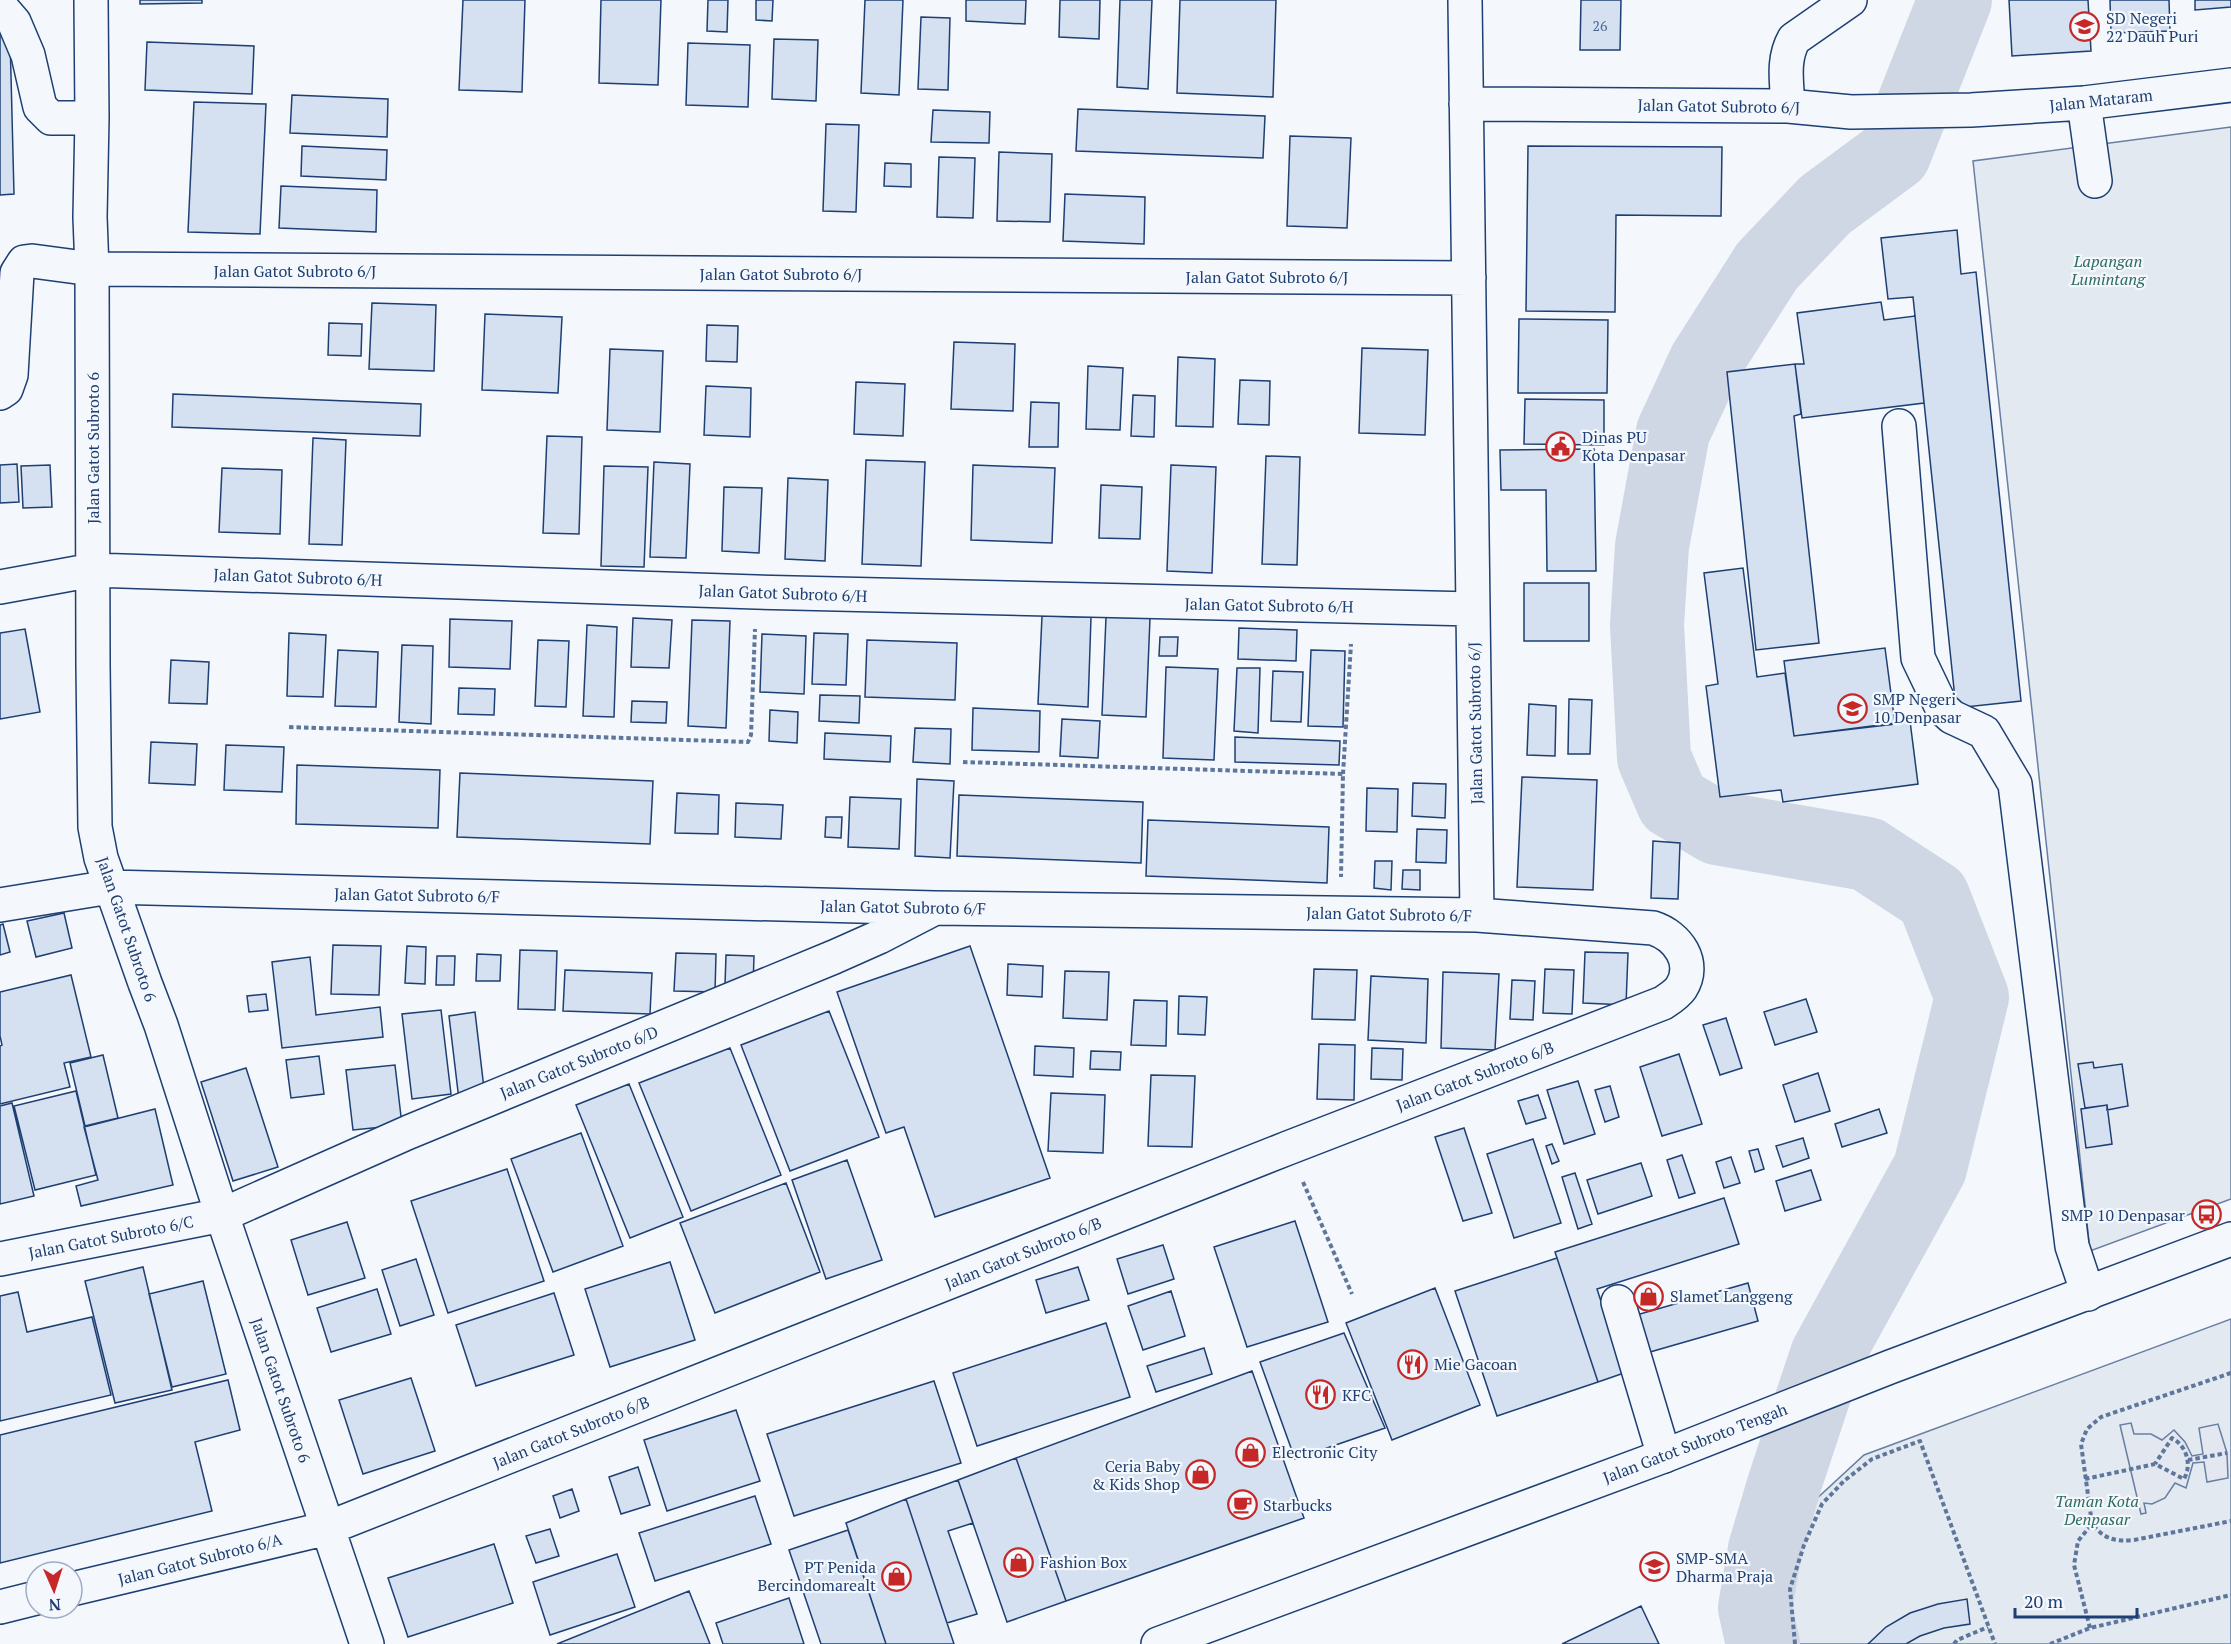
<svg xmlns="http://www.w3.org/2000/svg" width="2231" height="1644" font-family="'PT Serif',serif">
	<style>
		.green { fill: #e3e9f0; stroke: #687fa3; stroke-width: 1.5 }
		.parking { fill: #e3e8f0; stroke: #687fa3; stroke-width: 1.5 }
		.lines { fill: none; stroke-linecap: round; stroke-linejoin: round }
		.river { stroke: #cfd7e4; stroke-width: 74 }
		.building { fill: #d5e0f0; stroke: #1d3f73; stroke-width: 1.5 }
		.minor-casing { stroke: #1d3f73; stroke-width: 36 }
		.highway-casing { stroke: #1d3f73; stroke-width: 36 }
		.path { stroke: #5e769c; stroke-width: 4; stroke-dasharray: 4.5 3; stroke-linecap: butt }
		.minor { stroke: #f4f7fb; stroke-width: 33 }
		.highway { stroke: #f4f7fb; stroke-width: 33 }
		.labels { text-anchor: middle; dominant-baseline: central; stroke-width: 4.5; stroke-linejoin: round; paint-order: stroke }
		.number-label { font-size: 14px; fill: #4b6792 }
		.poi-label { font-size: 16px; fill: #1d3f73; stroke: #f4f7fb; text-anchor: start }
		.street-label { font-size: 16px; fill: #1d3f73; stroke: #f4f7fb }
		.park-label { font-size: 16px; font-style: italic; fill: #2c6c60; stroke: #f4f7fb }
	</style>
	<rect width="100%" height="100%" fill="#f4f7fb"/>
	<path class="green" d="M2231,127V1199L2090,1251L1973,161Z
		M2231,1319V1644H1790L1784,1584L1812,1503L1864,1455Z"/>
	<path class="parking" d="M2131,1423L2134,1434H2151L2162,1440L2174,1430L2185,1442L2192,1456L2203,1454L2199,1428L2218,1424L2227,1453L2228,1478L2207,1482L2204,1462L2193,1463L2186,1488L2175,1483L2165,1498L2152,1504L2144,1503L2146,1513L2141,1514L2120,1425Z"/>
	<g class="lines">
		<path class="river" d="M1763,1644L1755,1608L1765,1549L1784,1485L1827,1355L1930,1168L1972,997L1933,897L1867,854L1717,828L1673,802L1654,758L1647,625L1652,546L1673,432L1705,363L1767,266L1825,205L1894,154L1955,0"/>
	</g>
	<path class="building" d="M140,0H202V3L140,4Z
		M463,0H525L522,92L459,90Z
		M601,0H661L658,85L599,83Z
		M708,0H728L727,32L707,31Z
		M756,0H773L772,21L756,20Z
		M865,0H903L899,95L861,93Z
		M966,0H1026L1025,24L966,21Z
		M1060,0H1100L1099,39L1059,37Z
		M1120,0H1152L1148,89L1117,87Z
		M1180,0H1276L1273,97L1177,93Z
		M1581,0H1621L1620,50H1580Z
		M2009,0H2088L2091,51L2012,56Z
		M2110,0H2169L2170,31L2111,33Z
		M2195,0H2231V7L2195,10Z
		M921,17L950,18L948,90L918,89Z
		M0,27L10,36L14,194L0,195Z
		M774,39L818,40L816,101L772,99Z
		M147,42L254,46L252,94L145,90Z
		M688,43L750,45L748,107L686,105Z
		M292,95L388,99L387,137L290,133Z
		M194,102L266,104L260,234L188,232Z
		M1078,109L1265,116L1263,158L1076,151Z
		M933,110L990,112L989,143L931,142Z
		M826,124L859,125L856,212L823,211Z
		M1290,136L1351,138L1347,228L1287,226Z
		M302,146L387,150L386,180L301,176Z
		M1528,146L1722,147L1721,216L1616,215L1615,312L1526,311Z
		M999,152L1052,154L1050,222L997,221Z
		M939,157L975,158L973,218L937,217Z
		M885,163L911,164V187L884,186Z
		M281,186L377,190L376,232L279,228Z
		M1065,194L1145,197L1144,244L1063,241Z
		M1957,230L1961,274L1976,272L2021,701L1956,708L1913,297L1888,299L1881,238Z
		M1881,302L1884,320L1915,316L1924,403L1802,418L1795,364H1804L1797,313Z
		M372,303L436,305L434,371L369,369Z
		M485,314L562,317L558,393L482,390Z
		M1519,319L1608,320L1607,393H1518Z
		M329,323L362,324L361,356L328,355Z
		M707,325L738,326L737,362L706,361Z
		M954,342L1015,344L1013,411L951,409Z
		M1362,348L1428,350L1425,435L1359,433Z
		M610,349L663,351L660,432L607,430Z
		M1178,357L1215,359L1213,427L1176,426Z
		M1795,364L1801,414L1794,416L1819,643L1756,650L1727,372Z
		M1088,366L1123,368L1120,430L1086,429Z
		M1240,380L1270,381L1269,425L1238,424Z
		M856,382L905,384L903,436L854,434Z
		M706,386L751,388L750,437L704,435Z
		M173,394L421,404L420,436L172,427Z
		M1133,395L1155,396L1154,437L1131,436Z
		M1525,399L1604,400V445L1524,444Z
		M1031,402L1059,403L1058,447H1029Z
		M547,436L582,437L579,534L543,533Z
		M313,438L346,440L342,545L309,544Z
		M1594,449L1596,571H1547L1546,490H1501L1500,450Z
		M1266,456L1300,457L1297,565L1262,564Z
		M866,460L925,462L921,566L862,564Z
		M654,462L690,464L686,558L650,557Z
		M17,464L19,502L0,503V465Z
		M50,465L52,507L23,508L21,466Z
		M973,465L1055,468L1052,543L971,540Z
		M1171,465L1216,467L1212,573L1167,571Z
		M604,466L648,467L644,567L601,566Z
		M222,468L282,470L280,534L219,532Z
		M788,478L828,480L825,561L785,559Z
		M1101,485L1142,487L1140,539L1099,538Z
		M724,487L762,488L759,553L722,551Z
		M1743,568L1757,677L1785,673L1794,736L1910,721L1918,784L1783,802L1781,790L1720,797L1706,686L1718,684L1704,573Z
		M1524,583H1589V641H1524Z
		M1042,616L1091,617L1088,707L1038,704Z
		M1106,617L1150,618L1146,717L1102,715Z
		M633,618L672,620L669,668L631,667Z
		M450,619L512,621L510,669L449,667Z
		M692,620L730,621L726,728L688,726Z
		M587,625L617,627L614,717L583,716Z
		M1239,628L1297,630L1296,661L1238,659Z
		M25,629L40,712L0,719V633Z
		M289,633L326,635L323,697L287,696Z
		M814,633L848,634L846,685L812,684Z
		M762,634L806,636L804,694L760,692Z
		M1160,637H1178L1177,656H1159Z
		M538,640L569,641L566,707L535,706Z
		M867,640L957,643L955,700L865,697Z
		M402,645L433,646L431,724L399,722Z
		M1885,648L1895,724L1794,736L1784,661Z
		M338,650L378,652L376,707L335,706Z
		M1311,650L1345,651L1343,727L1308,726Z
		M171,660L209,662L207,704L169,703Z
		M1166,667L1218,669L1214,760L1163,758Z
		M1237,668H1260L1258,733L1234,731Z
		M1273,671L1303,672L1301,722L1271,721Z
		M459,688L495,689L494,715L458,714Z
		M820,695L860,696L859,723L819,721Z
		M1569,699L1592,700L1590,754H1568Z
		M632,701L667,702L666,723L631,722Z
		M1529,704L1556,706L1555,756L1527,755Z
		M973,708L1040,711L1039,752L972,750Z
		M770,710L798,712L797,743L769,741Z
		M1062,719L1100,721L1098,758L1060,756Z
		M915,728L951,729L950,764L913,762Z
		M825,733L891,736L890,762L824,759Z
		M1235,737L1340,741L1339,765L1235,762Z
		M151,742L197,744L195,785L149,783Z
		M226,745L284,747L282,792L224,790Z
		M297,765L440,770L438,828L296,824Z
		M460,773L653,781L650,844L457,837Z
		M1522,777L1597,780L1593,890L1517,887Z
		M917,779L954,781L950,858L915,856Z
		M1413,783L1446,784L1445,818L1412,816Z
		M1367,788L1398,789L1397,832L1366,831Z
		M677,793L719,795L718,834L675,833Z
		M959,795L1143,802L1141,863L957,856Z
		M850,797L901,799L899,849L848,847Z
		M736,803L783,805L781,839L735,837Z
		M826,817H842L841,838L825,837Z
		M1148,820L1329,827L1327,883L1146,876Z
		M1417,829L1447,830L1446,863L1416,862Z
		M1653,841L1680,843L1678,899L1651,898Z
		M1375,861H1392L1391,890L1374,888Z
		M1403,870H1420V890L1402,889Z
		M64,913L72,948L36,957L27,921Z
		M3,924L10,952L0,955V925Z
		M333,945L381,946L379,995L331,994Z
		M407,946L426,947L425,984L405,983Z
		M970,946L1050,1178L935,1217L904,1127L886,1133L837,992Z
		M520,950L557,951L555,1010L518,1009Z
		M1585,952L1628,953L1626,1005L1583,1003Z
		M676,953L716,954L715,992L674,991Z
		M477,954L501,955L500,981H476Z
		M726,955L754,956L753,986L725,985Z
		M437,956H455L454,985H436Z
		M310,957L316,1015L380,1007L383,1037L282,1048L272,962Z
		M1008,964L1043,966L1042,997L1007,995Z
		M1314,969L1357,970L1355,1020L1312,1019Z
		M1545,969L1574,970L1572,1014L1543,1013Z
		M565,970L652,973L650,1014L563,1011Z
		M1065,971L1109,972L1107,1020L1063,1018Z
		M1443,972L1499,974L1495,1050L1441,1048Z
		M71,975L91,1057L64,1063L70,1087L0,1104V1046L2,1045L0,1036V992Z
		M1371,976L1428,979L1426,1043L1368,1040Z
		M1512,980L1535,981L1533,1020L1510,1019Z
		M266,994L268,1010L249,1012L247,996Z
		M1179,996L1207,997L1205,1035L1178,1034Z
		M1806,999L1817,1032L1775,1045L1764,1012Z
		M1134,1000L1167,1001L1166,1046L1131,1045Z
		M441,1010L451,1094L412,1099L402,1014Z
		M829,1011L879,1137L790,1171L741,1045Z
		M475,1012L485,1097L459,1100L449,1016Z
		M1726,1018L1742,1068L1720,1075L1703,1025Z
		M1319,1044L1355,1045L1354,1100L1317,1099Z
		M1035,1046L1074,1048L1073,1077L1034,1075Z
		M730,1048L781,1175L691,1211L639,1083Z
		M1372,1048L1403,1049L1402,1080L1371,1079Z
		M1091,1051L1121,1052L1120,1070L1090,1069Z
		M1679,1054L1702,1124L1662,1136L1640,1067Z
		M103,1055L118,1118L85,1126L70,1063Z
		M319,1056L324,1094L291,1098L286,1060Z
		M2093,1062L2094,1068L2122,1064L2128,1106L2107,1110V1105L2085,1108L2078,1064Z
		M395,1065L402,1125L353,1130L346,1070Z
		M246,1068L278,1167L233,1181L201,1082Z
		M1818,1073L1830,1111L1795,1122L1783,1085Z
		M1151,1075L1195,1076L1192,1147L1148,1146Z
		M1578,1081L1595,1134L1564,1144L1547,1090Z
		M629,1084L683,1217L630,1238L576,1105Z
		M1610,1086L1619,1117L1605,1122L1595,1090Z
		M76,1091L96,1175L35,1190L14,1106Z
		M1051,1093L1105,1095L1103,1153L1048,1151Z
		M1538,1095L1546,1118L1526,1124L1518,1101Z
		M12,1103L34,1196L0,1204V1106Z
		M2107,1105L2112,1144L2086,1148L2081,1109Z
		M155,1109L173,1185L81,1206L76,1186L98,1180L84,1127Z
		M1879,1109L1887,1133L1842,1147L1835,1124Z
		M1464,1128L1492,1213L1463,1221L1435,1137Z
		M581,1133L623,1246L553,1272L511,1159Z
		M1803,1138L1809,1158L1783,1167L1776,1146Z
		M1533,1139L1561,1223L1514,1238L1487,1154Z
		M1552,1144L1559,1161L1552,1164L1546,1146Z
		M1758,1149L1764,1169L1755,1172L1749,1151Z
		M1682,1155L1695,1193L1679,1198L1667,1160Z
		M1731,1157L1740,1183L1724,1188L1716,1162Z
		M847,1160L882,1260L826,1279L792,1180Z
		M1641,1163L1652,1196L1598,1214L1587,1180Z
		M507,1169L544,1281L448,1313L411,1201Z
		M1811,1170L1821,1200L1785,1211L1776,1181Z
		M1575,1173L1592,1224L1578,1229L1562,1177Z
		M786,1183L820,1272L715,1313L680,1223Z
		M1724,1198L1739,1244L1597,1289L1624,1373L1598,1382L1555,1252Z
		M1295,1221L1328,1322L1247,1347L1214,1247Z
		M347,1222L365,1278L308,1295L291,1240Z
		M1163,1245L1174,1279L1128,1294L1117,1259Z
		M1557,1258L1598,1382L1497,1416L1455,1291Z
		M416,1259L434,1315L400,1326L382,1270Z
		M670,1262L695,1340L610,1367L585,1289Z
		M143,1267L172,1390L115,1403L85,1281Z
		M1078,1267L1089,1300L1046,1313L1036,1280Z
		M203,1281L226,1374L172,1387L149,1294Z
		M1748,1283L1758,1321L1643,1354L1633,1316Z
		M1435,1288L1480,1405L1392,1440L1346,1323Z
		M377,1289L391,1334L331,1352L317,1308Z
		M1171,1291L1185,1336L1143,1350L1128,1306Z
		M18,1292L27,1332L92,1317L111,1395L0,1421V1296Z
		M554,1293L574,1355L476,1386L456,1325Z
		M1106,1323L1130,1397L977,1446L953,1373Z
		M1344,1333L1385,1428L1295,1459L1260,1362Z
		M1204,1348L1212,1374L1156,1392L1147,1366Z
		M1252,1371L1304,1518L1066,1601L1016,1458Z
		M411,1378L435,1451L363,1474L339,1400Z
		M228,1380L240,1430L195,1442L212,1511L0,1563V1435Z
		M934,1381L961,1463L794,1516L767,1434Z
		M736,1410L760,1481L667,1511L644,1440Z
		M1016,1458L1066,1601L1007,1622L958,1480Z
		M638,1467L650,1505L621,1514L609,1477Z
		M958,1480L973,1523L948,1531L977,1614L947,1623L906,1499Z
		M572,1489L579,1511L560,1518L553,1496Z
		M755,1496L771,1544L655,1581L639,1533Z
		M906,1499L947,1623L954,1644H886L846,1523Z
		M550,1529L559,1556L536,1563L526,1536Z
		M848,1530L886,1644H821L789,1550Z
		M494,1544L513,1603L408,1637L388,1578Z
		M617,1554L635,1607L550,1635L533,1582Z
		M689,1591L710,1644H557Z
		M789,1598L804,1644H723L716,1623Z
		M1967,1599L1970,1624L1944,1628L1920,1636L1906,1644H1868L1886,1627L1910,1613L1938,1604Z
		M1641,1606L1659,1644H1562Z"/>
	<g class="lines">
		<defs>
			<path id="minor" d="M91,0L92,118L90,217L92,269L93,665L95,827L101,858L145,983L161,1025L222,1215L367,1644
				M1465,0L1477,915
				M0,6L14,22L28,55L40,107L51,118H92
				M2084,103L2095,181
				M1466,104L1788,106L1851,112L1971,110L2084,103L2231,85
				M1788,106C1787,83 1782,60 1794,39L1850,0
				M0,393L6,389L11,375L17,273L24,262L32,261L92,269L1469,278
				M1899,426L1918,658L1942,708L1952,717L1984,732L2015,784L2072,1246L2088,1294
				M0,587L93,570L756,592L1473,609
				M0,905L110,887L935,908L1477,915L1653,928C1678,936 1697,963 1681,988C1677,994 1669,999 1663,1003L1288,1148L328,1528L72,1589
				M0,1259L222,1215L409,1132L834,957L879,937L933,909
				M1618,1302L1664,1456
				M0,1607L36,1598"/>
			<path id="highway" d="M1158,1644L1664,1456L1890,1367L2231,1239"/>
		</defs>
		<use href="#minor" class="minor-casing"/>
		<use href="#highway" class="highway-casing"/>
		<path class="path" d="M289,727L748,742L751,735L755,629
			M963,762L1343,774L1341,877
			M1343,774L1351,644
			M1303,1182L1352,1294
			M2231,1373L2101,1417L2087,1429L2081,1444L2092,1524C2104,1539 2115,1542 2134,1540L2231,1521
			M2188,1460L2227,1453
			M2085,1479L2155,1464L2184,1479C2192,1465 2187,1446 2172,1438L2155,1464
			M2090,1628L2074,1565L2078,1541L2092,1524
			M1795,1644L1790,1589L1804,1545L1822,1504L1844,1481L1872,1459L1920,1441L1995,1644
			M1954,1644L1957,1640L1988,1627
			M2050,1644L2090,1628L2231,1595"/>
		<use href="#minor" class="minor"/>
		<use href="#highway" class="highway"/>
	</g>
	<defs>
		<symbol id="school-ring" viewBox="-11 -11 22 22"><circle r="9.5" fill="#f4f7fb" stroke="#c62828" stroke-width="1.5"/><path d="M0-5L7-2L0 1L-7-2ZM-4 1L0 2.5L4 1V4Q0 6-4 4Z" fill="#c62828"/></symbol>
		<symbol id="civic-ring" viewBox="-11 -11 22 22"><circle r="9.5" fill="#f4f7fb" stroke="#c62828" stroke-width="1.5"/><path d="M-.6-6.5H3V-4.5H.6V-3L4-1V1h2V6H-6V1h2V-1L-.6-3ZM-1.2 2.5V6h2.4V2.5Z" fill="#c62828"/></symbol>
		<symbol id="bus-ring" viewBox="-11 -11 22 22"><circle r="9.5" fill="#f4f7fb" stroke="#c62828" stroke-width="1.5"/><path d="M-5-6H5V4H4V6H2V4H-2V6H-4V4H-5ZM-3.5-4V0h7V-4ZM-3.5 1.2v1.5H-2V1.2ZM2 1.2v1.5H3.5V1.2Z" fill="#c62828"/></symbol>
		<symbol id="shop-ring" viewBox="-11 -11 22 22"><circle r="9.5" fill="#f4f7fb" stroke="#c62828" stroke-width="1.5"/><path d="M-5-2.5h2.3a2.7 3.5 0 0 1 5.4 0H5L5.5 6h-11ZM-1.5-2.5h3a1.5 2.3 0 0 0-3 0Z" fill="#c62828"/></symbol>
		<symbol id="restaurant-ring" viewBox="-11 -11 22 22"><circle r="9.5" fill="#f4f7fb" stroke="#c62828" stroke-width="1.5"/><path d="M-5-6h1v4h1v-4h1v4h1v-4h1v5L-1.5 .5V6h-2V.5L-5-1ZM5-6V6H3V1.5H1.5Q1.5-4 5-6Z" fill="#c62828"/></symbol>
		<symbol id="cafe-ring" viewBox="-11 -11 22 22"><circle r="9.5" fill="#f4f7fb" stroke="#c62828" stroke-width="1.5"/><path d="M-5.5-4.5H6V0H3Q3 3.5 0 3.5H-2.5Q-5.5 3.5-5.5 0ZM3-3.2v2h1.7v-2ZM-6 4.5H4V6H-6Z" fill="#c62828"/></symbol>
	</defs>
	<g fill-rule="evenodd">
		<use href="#school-ring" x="2068" y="10" width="33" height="33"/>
		<use href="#civic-ring" x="1544" y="430" width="33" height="33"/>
		<use href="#school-ring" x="1836" y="692" width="33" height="33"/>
		<use href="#bus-ring" x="2190" y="1198" width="33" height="33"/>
		<use href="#shop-ring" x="1632" y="1280" width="33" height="33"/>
		<use href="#restaurant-ring" x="1396" y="1348" width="33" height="33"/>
		<use href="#restaurant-ring" x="1304" y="1378" width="33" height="33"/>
		<use href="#shop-ring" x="1234" y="1436" width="33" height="33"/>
		<use href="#shop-ring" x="1184" y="1458" width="33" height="33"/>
		<use href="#cafe-ring" x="1226" y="1488" width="33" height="33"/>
		<use href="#shop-ring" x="1002" y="1546" width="33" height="33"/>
		<use href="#school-ring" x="1638" y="1550" width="33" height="33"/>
		<use href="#shop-ring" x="880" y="1560" width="33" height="33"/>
	</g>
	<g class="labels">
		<g class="number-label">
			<text x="1600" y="25">26</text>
		</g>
		<g class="poi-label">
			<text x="2106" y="18">SD Negeri<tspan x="2106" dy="18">22 Dauh Puri</tspan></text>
			<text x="1582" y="437">Dinas PU<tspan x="1582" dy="18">Kota Denpasar</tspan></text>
			<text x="1873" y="699">SMP Negeri<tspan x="1873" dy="18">10 Denpasar</tspan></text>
			<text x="2185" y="1215" text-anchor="end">SMP 10 Denpasar</text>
			<text x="1670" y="1296">Slamet Langgeng</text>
			<text x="1434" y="1364">Mie Gacoan</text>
			<text x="1342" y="1395">KFC</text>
			<text x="1272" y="1452">Electronic City</text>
			<text x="1180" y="1466" text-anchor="end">Ceria Baby<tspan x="1180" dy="18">&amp; Kids Shop</tspan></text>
			<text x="1263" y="1505">Starbucks</text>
			<text x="1676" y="1558">SMP-SMA<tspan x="1676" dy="18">Dharma Praja</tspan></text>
			<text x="1040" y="1562">Fashion Box</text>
			<text x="876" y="1567" text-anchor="end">PT Penida<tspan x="876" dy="18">Bercindomarealt</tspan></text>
		</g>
		<g class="street-label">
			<text transform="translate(2101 100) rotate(-6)">Jalan Mataram</text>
			<text transform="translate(1719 106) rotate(1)">Jalan Gatot Subroto 6/J</text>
			<text x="295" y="271">Jalan Gatot Subroto 6/J</text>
			<text x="781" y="274">Jalan Gatot Subroto 6/J</text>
			<text x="1267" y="277">Jalan Gatot Subroto 6/J</text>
			<text transform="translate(93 448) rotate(-90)">Jalan Gatot Subroto 6</text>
			<text transform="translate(298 577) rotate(2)">Jalan Gatot Subroto 6/H</text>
			<text transform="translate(783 593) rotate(2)">Jalan Gatot Subroto 6/H</text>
			<text transform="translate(1269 605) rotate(1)">Jalan Gatot Subroto 6/H</text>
			<text transform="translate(1475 723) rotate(-91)">Jalan Gatot Subroto 6/J</text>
			<text transform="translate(417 895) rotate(1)">Jalan Gatot Subroto 6/F</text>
			<text transform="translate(903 907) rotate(1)">Jalan Gatot Subroto 6/F</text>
			<text transform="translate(1389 914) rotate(1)">Jalan Gatot Subroto 6/F</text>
			<text transform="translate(127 929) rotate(71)">Jalan Gatot Subroto 6</text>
			<text transform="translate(579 1062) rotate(-22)">Jalan Gatot Subroto 6/D</text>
			<text transform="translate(1475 1076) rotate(-21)">Jalan Gatot Subroto 6/B</text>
			<text transform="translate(111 1237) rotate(-11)">Jalan Gatot Subroto 6/C</text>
			<text transform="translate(1023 1253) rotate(-22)">Jalan Gatot Subroto 6/B</text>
			<text transform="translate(281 1390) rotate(71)">Jalan Gatot Subroto 6</text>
			<text transform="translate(571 1432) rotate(-22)">Jalan Gatot Subroto 6/B</text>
			<text transform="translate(1695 1443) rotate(-21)">Jalan Gatot Subroto Tengah</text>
			<text transform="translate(200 1559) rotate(-14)">Jalan Gatot Subroto 6/A</text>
		</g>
		<g class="park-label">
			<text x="2108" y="261">Lapangan<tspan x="2108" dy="18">Lumintang</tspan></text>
			<text x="2097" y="1501">Taman Kota<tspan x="2097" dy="18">Denpasar</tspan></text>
		</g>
	</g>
	<g transform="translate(54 1590) rotate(177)"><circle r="28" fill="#f4f7fb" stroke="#9eadc5" stroke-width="1.5"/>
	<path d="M0-4.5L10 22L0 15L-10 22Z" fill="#c62828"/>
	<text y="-9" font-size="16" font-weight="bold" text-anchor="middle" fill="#1d3f73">N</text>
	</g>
	<path d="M2015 1608v9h122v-9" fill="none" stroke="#1d3f73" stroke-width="3"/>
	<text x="2024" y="1608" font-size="18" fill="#1d3f73" stroke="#f4f7fb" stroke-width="4.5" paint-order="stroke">20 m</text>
</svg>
